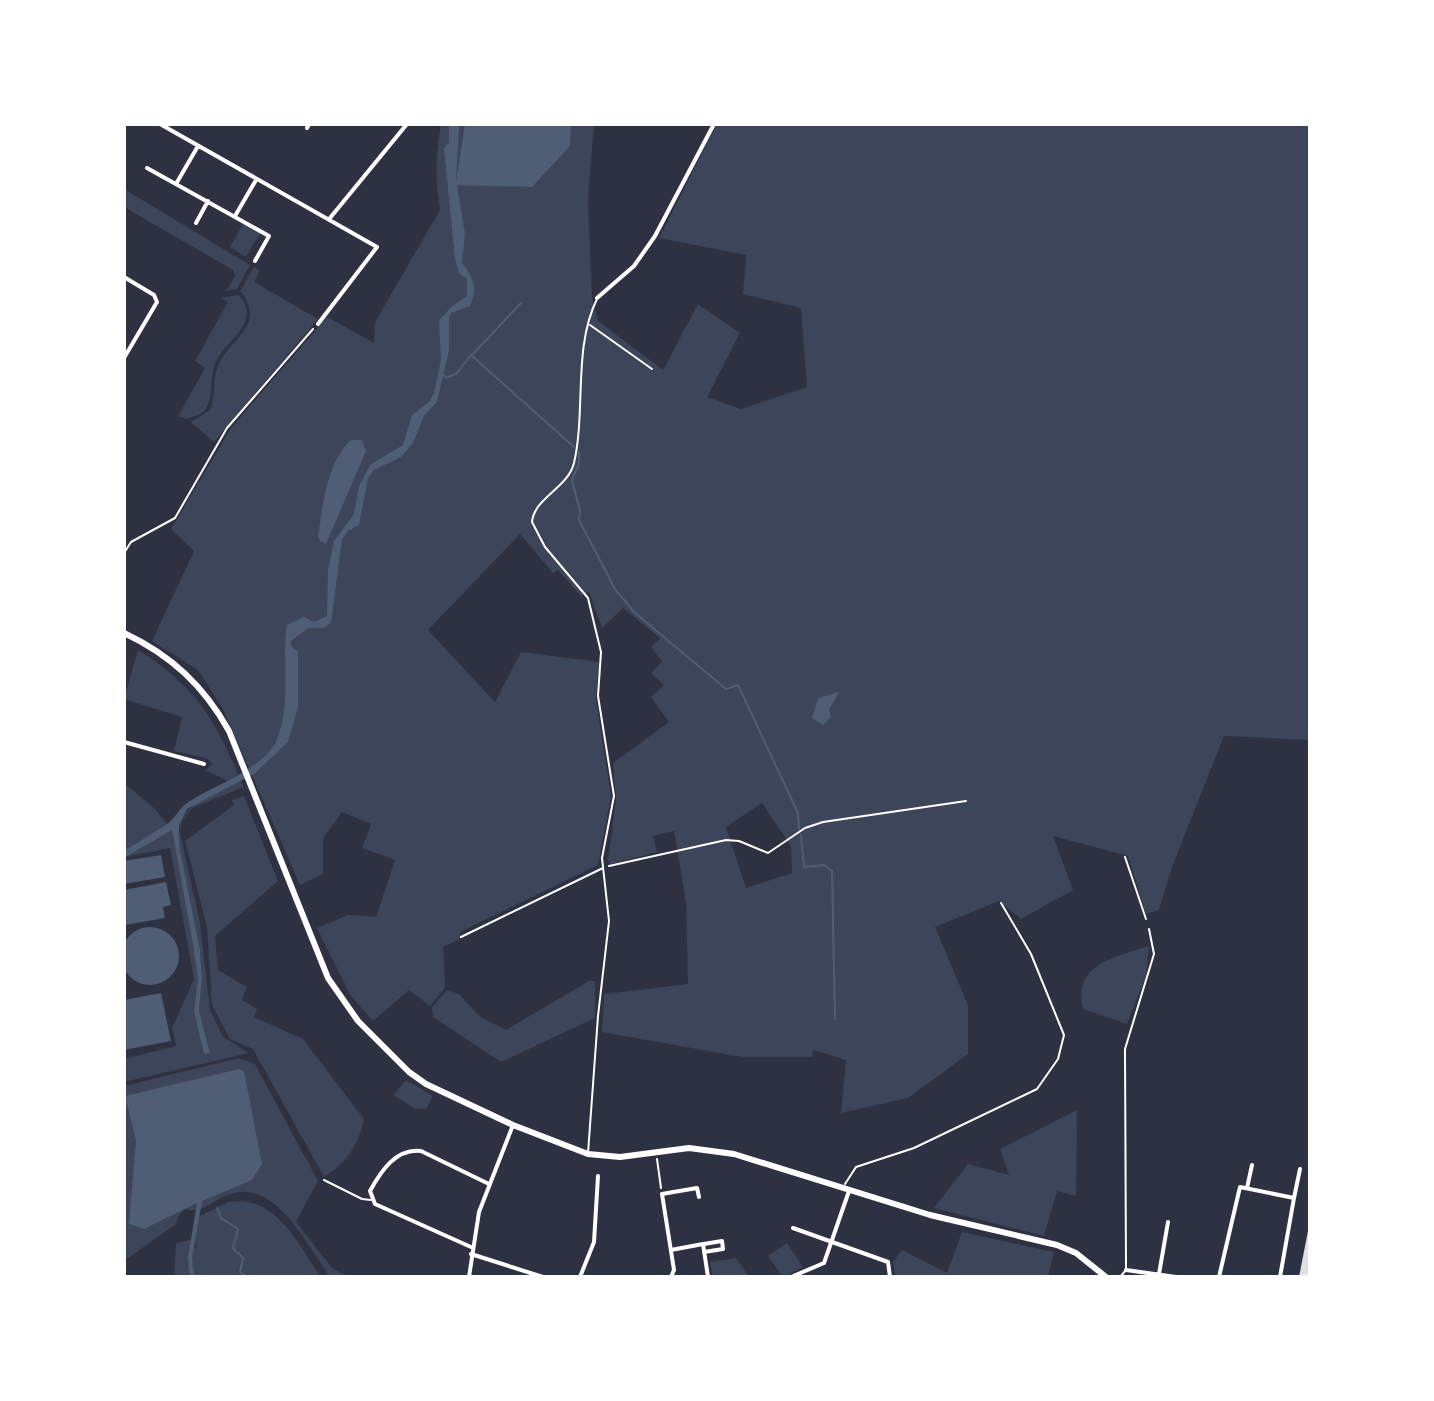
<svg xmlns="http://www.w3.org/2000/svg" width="1434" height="1401" font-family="Rubik,sans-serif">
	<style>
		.green { fill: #3c4559; fill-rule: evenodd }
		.water { fill: #4f5d75 }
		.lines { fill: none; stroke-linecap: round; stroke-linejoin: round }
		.stream { stroke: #4f5d75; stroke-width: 2 }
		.building { fill: #e0e0e3 }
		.path { stroke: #fff; stroke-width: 2 }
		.service { stroke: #fff; stroke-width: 2 }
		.minor { stroke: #fff; stroke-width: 4 }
		.secondary { stroke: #fff; stroke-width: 6 }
	</style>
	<rect width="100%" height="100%" fill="#2d3142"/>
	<path class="green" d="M441,124H594L588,200L592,297L598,321L663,370L698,304L740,333L707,397L741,409L807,387L801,308L743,294L746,255L659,238L717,124H1310V740L1224,736L1172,867L1159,910L1146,914L1128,856L1053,836L1073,890L1021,919L999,901L935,927L968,1005V1054L908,1098L841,1113L846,1060L813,1050L812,1057H742L602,1032L604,994L688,984L686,903L674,831L653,836L657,852L611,864L608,861L616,800L613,763L669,722L651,697L664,685L651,673L662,662L651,647L660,638L623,608L602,628L589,592L581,596L558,570L553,573L520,534L428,630L495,702L521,652L599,662L596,699L611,796L598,865L460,932V939L443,947L445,988L430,1006L409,990L373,1021L351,996L317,928L348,915L376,917L395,860L362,848L371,824L342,812L323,838V874L300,885L223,709L198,670L152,641L194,551L171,529L231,428L327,317L374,343L375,322L440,210C435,178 436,155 441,124ZM762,803L791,846L792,873L746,888L726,827Z
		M124,189L250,265L237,289L221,292L227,290L235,276L233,270L124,207Z
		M244,222L261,232L246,257L230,247Z
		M254,267L260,270L254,282L318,319L214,442L191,422L210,410C216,396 212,380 218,366C229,337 268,327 240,291Z
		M239,295C263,323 225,340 215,364C209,377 215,402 203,412C199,415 191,417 186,419L178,416L205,368L195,361L228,302L221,298Z
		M138,650C192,683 214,717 238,774L228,781L205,770L213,764L206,758L174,751L182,717L124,699Z
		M240,780L244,787L192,808L183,820L180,833L200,923L210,1010L223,1037L249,1053L124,1082V1059L176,1046L172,1028L194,979L170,848L124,857V783L155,809L172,830L193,945L198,979L194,1011L204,1054L210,1053L199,1010L202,979L200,950L179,844C179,798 207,800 240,780Z
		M244,796L278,881L215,936L218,970L247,987L242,1000L257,1009L254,1017L303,1039L364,1119C358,1146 347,1162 324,1177L253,1049L230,1039L212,1005L207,927L185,841L234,805L232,800Z
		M1149,946L1146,976L1127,1024L1083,1009C1072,964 1115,957 1149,946Z
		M589,981H595V1018L501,1062L433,1017L432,1007L447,990L459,994L480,1017L506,1030Z
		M239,1058L255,1064L318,1181L296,1222L333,1269L349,1277H325L327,1272C303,1240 273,1175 225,1196C209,1203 204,1213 185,1209L179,1215L176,1224L124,1261V1086Z
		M406,1080L433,1096L426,1109H416L393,1095Z
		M1077,1110L1076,1196L1057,1191L1044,1236L934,1208L968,1164L1009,1175L1000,1149Z
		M241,1201C280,1203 301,1248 321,1277H174L176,1243L190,1240L192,1247L197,1248L194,1238L198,1217L228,1202Z
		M962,1232L1054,1252L1048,1277H895L893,1262L902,1250L947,1273Z
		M787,1243L803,1267L783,1277L768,1256Z
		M736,1258L749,1277H713L710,1262Z"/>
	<path class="water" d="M449,124H458L459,128L456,182L465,124H571L570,146L532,187L457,185L465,234L462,263C473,277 478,288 470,306L451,313L449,318V350L437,402L424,416L413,443L401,457L374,470L368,478L359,525L348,531L342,540L331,623L323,628H308L291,641V646L298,652V707L288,742L254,774L187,809L179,826V844L200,950L202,979L199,1010L210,1053L204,1054L194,1011L198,979L193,945L172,830L127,856L124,857V851C138,843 152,833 166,825C175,819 179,808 187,803C212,786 265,769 277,739C292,701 281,664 287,625L304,617L314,622L327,616L328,570L334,541L354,514L359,486L370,465L403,445L412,415L430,401L434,393L441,360L439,321L451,307L467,296V279L459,273L455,259L444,148L449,143Z
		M351,440H362L366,451L326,544L321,542L318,537C323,506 326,463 351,440Z
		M839,692L829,710L831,717L823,725L812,718L818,698Z
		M161,855L165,877L124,884V861Z
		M166,882L171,905L163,907L165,918L125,925L124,890Z
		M121 956a29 29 0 1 1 58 0a29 29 0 1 1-58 0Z
		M161,993L171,1041L124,1050V1000Z
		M239,1069L244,1071L262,1164L252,1180L202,1201L192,1258L194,1277H190L188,1257L197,1203L144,1229L129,1224L136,1140L125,1096Z"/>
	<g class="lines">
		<path class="stream" d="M472,355L521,303
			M444,375L446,378L456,374L471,355L574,447
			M579,452V464L572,480L580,511L579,520L615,589L634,612L726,689L738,685L798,813L799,829
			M801,835L804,867L824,865L832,871L835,1019
			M217,1208L221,1218L238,1229L233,1248L243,1258L240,1272L247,1277"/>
	</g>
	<path class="building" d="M1309,1226L1310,1277H1299Z"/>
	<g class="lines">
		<path class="path" d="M124,553L131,542L175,518L227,428L313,329
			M609,866L726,840L739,841L768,853L805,828L823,822L966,801
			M657,1159L661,1188"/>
		<path class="service" d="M590,325L652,369
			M1125,857L1146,919
			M461,937L603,868
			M588,1153L598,1016L609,921L602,858L614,796L598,696L601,652L588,598L545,547L532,522C534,498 568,488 574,463C586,411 573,347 597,299
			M324,1180L362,1199L371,1200
			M845,1184L856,1167L914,1148L1037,1089L1058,1059L1064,1035L1031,954L1001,903
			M1120,1277L1126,1270L1125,1049L1154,954L1149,929"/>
		<path class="minor" d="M160,124L377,247L318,324
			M307,128L309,124
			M147,168L269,236L255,261
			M176,184L198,146
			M235,216L256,180
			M330,218L407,124
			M196,223L208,201
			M124,277L154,295L157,302L124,358
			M597,298L634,266L655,236L714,124
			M124,742L204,764
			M1247,1188L1252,1165
			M1294,1198L1300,1169
			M793,1228L888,1262L890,1277
			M704,1244L722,1241L723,1249L704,1252
			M471,1247L375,1204L370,1191C381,1171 396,1148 421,1151L489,1184
			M671,1250L703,1244L708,1277
			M471,1254L543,1277
			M1126,1270L1176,1277
			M1159,1274L1168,1222
			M469,1277L479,1212L513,1125
			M580,1277L594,1242L598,1176
			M671,1277L674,1270L662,1194L697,1188L699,1197
			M791,1277L824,1263L849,1191
			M1219,1277L1240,1187L1294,1198L1280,1277"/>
		<path class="secondary" d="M124,633C171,655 204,686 229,731L328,978L358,1021L409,1072L426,1084L513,1125L588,1154L620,1157L689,1148L734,1154L930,1215L1057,1245L1076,1253L1106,1277"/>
	</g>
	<rect width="1434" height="1401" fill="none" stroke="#ffffff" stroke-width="252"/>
</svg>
